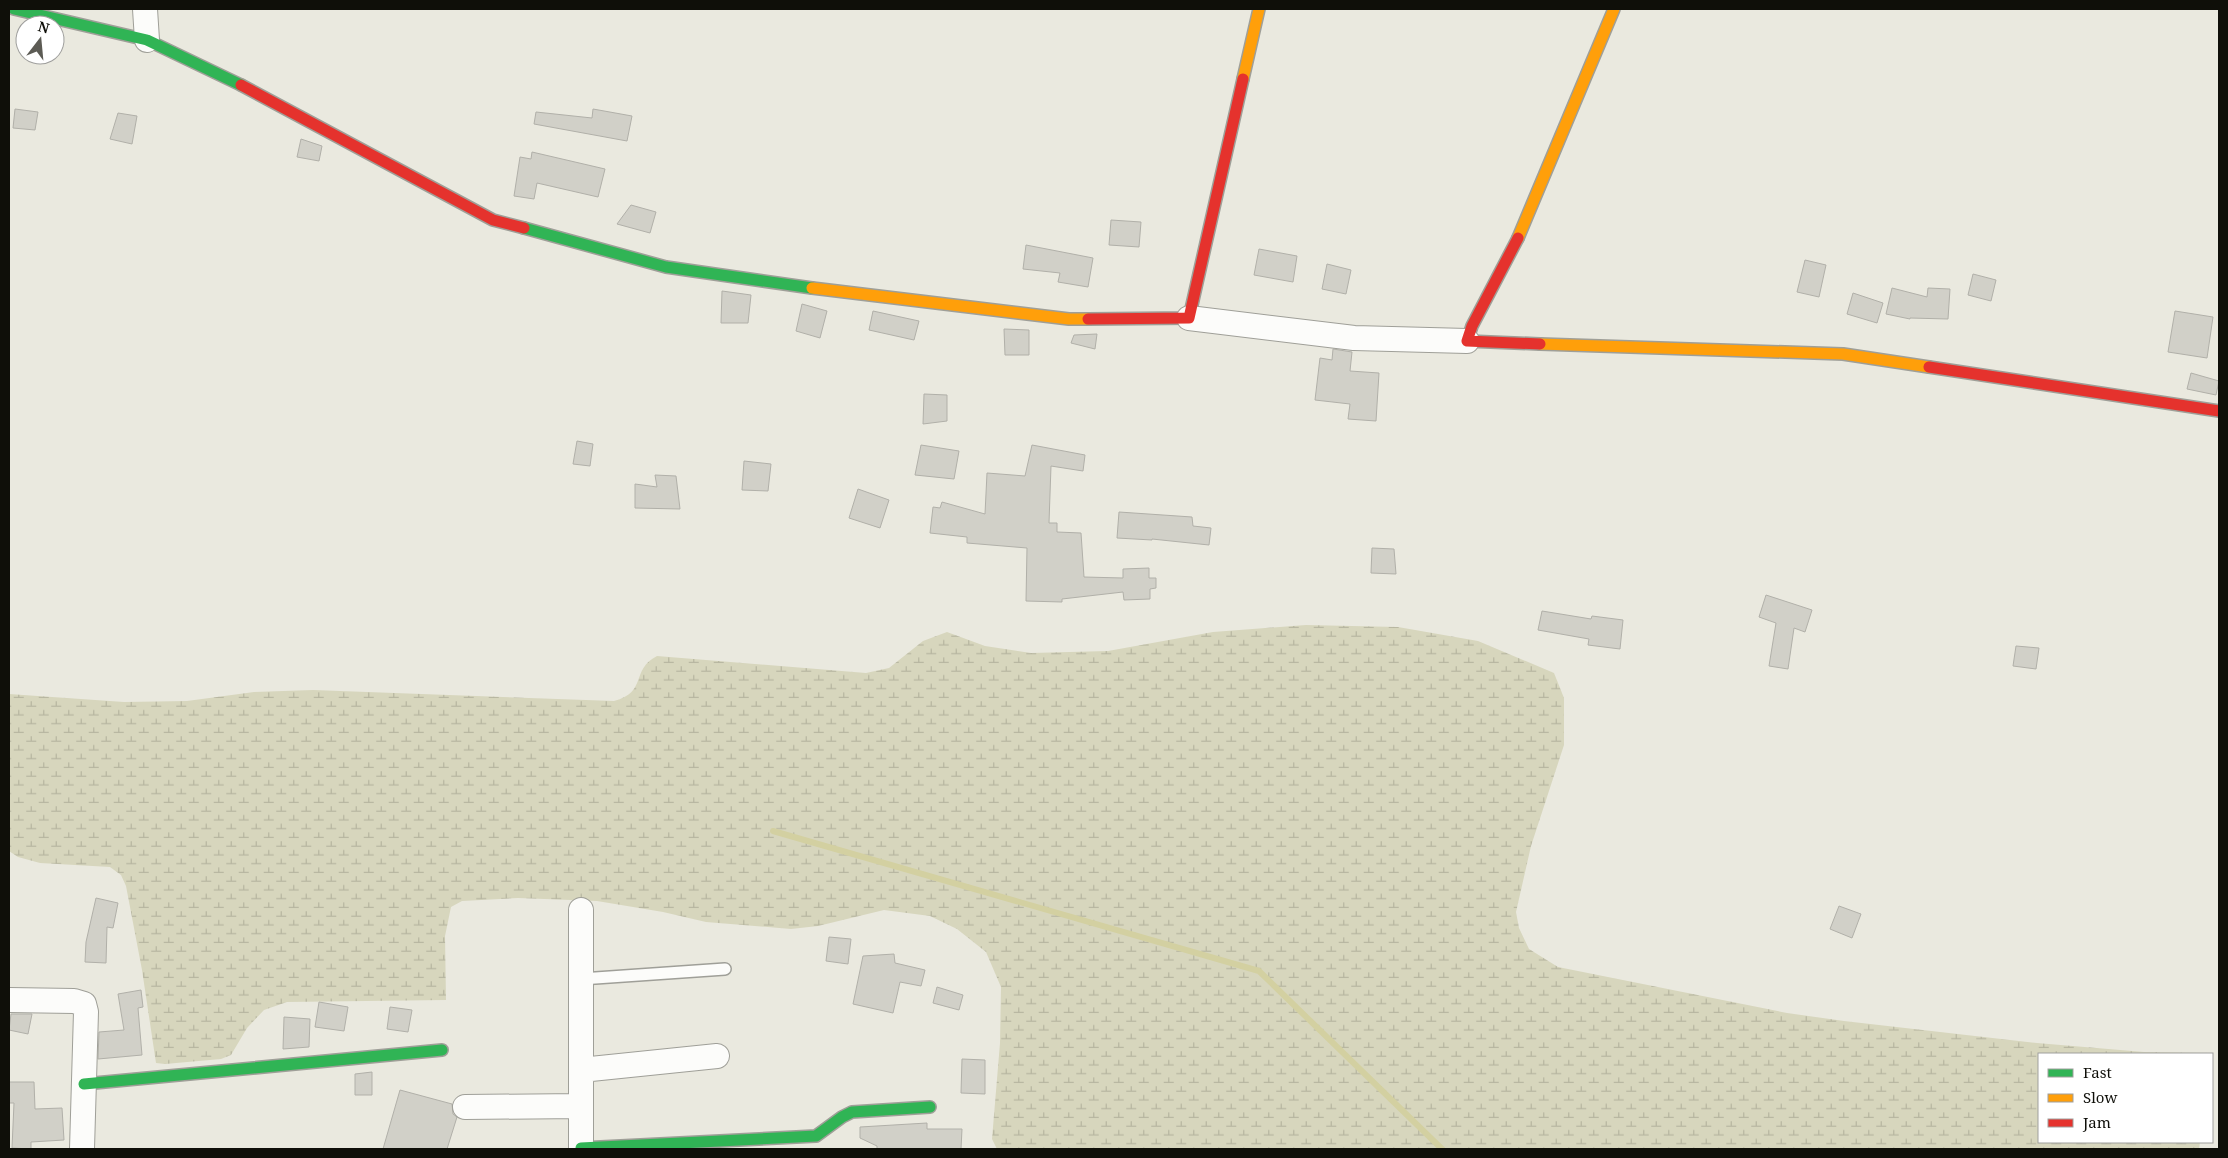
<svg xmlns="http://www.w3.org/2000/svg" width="2228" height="1158" font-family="'Noto Serif',serif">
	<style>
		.wetland { fill: url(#wetland-marsh) }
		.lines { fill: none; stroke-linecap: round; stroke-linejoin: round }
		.stream { stroke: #d3d0a1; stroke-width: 6 }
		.building { fill: #d1d0c8; stroke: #b1b0a9 }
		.lane-casing { stroke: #9f9f98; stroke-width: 14 }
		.street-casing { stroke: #9f9f98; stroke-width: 26 }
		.fast-casing { stroke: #9f9f98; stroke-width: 14 }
		.slow-casing { stroke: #9f9f98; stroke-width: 14 }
		.jam-casing { stroke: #9f9f98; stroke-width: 14 }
		.lane { stroke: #fcfcfa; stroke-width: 11 }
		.street { stroke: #fcfcfa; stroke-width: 24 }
		.fast { stroke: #30b455; stroke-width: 11 }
		.slow { stroke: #ff9f0a; stroke-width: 11 }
		.jam { stroke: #e5322d; stroke-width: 11 }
	</style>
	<defs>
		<pattern id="wetland-marsh" width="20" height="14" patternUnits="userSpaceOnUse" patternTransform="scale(1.25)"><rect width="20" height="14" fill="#d7d6bd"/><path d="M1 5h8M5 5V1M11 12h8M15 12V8" fill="none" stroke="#b7b6a1"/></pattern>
	</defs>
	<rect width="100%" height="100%" fill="#eae9df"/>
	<path class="wetland" d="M1306,625L1398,627L1478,641L1554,673L1564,698V745L1531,846L1516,912L1519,928L1529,949L1558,967L1787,1013L1844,1021L2037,1043L2144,1052L2212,1053V1056V1054H2039V1142H2200L2199,1149H997L992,1139L1000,1043L1001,987L986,952L957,929L930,916L884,910L818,926L791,929L706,922L663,912L597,901L518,898L462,901L451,907L445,936L446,1000L287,1002L264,1010L247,1028L231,1055L221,1059L165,1064L156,1063L142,970L126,886L121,875L110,867L40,863L18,857L9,851V694L124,702L187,701L254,692L313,690L614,701C648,692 630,670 657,656L866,673L889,668L923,641L947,632L985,646L1031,653L1108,651L1213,632Z"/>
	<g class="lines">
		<path class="stream" d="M773,831L1259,971L1442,1149"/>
	</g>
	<path class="building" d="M15,109L38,112L35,130L13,128Z
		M593,109L632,116L627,141L534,124L536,112L592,118Z
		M118,113L137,116L132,144L110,139Z
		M301,139L322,146L319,161L297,157Z
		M532,152L605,169L598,197L537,183L534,199L514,196L520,157L531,159Z
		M631,205L656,212L650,233L617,224Z
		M1111,220L1141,222L1139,247L1109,245Z
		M1026,245L1093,258L1088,287L1058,282L1060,273L1023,269Z
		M1259,249L1297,256L1293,282L1254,275Z
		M1805,260L1826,265L1819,297L1797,292Z
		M1327,264L1351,270L1346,294L1322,289Z
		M1973,274L1996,280L1991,301L1968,295Z
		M1892,288L1927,297L1928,288L1950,289L1948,319L1910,318V319L1886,314Z
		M722,291L751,295L748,323H721Z
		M1853,293L1883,303L1877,323L1847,314Z
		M802,304L827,311L820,338L796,331Z
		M873,311L919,321L914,340L869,330Z
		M2175,311L2213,317L2207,358L2168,352Z
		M1004,329L1029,330V355H1005Z
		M1097,334L1095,349L1071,343L1074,335Z
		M1333,349L1352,352L1350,371L1379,373L1376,421L1348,419L1350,404L1315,400L1320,358L1332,360Z
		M2191,373L2219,381L2216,395L2187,389Z
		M924,394L947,395V421L923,424Z
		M577,441L593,444L590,466L573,464Z
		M921,445L959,451L954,479L915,475Z
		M1032,445L1085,455L1083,471L1051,466L1049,523H1057V532L1081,533L1084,577L1123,578V569L1149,568V578H1156V588L1150,589V599L1124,600L1123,592L1062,599V602L1026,601L1027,548L967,543V537L930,533L933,507L940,508L942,502L985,514L987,473L1025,476Z
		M744,461L771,464L768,491L742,490Z
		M655,475L676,476L680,509L635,508V484L657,487Z
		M858,489L889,500L880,528L849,518Z
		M1119,512L1192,517L1193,526L1211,528L1209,545L1152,539V540L1117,538Z
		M1372,548L1394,549L1396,574L1371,573Z
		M1766,595L1812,610L1805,632L1794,628L1788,669L1769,666L1776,623L1759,617Z
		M1542,611L1591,619L1592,616L1623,620L1620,649L1588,645L1589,639L1538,630Z
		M2016,646L2039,648L2036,669L2013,666Z
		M96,898L118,903L113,928L107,927L106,963L85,962L86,942Z
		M1839,906L1861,914L1852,938L1830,929Z
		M829,937L851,939L848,964L826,961Z
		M894,954L895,963L925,970L921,986L900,982L893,1013L853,1004L863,956Z
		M937,987L963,995L959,1010L933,1003Z
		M141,990L143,1007L138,1008L142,1055L98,1059L99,1032L124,1030L118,994Z
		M319,1002L348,1007L344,1031L315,1027Z
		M390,1007L412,1010L408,1032L387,1029Z
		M11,1014H32L28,1034L9,1030Z
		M284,1017L310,1019L309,1047L283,1049Z
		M962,1059L985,1060V1094L961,1093Z
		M372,1072V1095H355V1074Z
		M9,1082H34L35,1109L62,1108L64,1140L31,1142V1149L12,1148L14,1103H9Z
		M400,1090L452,1104L453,1114L457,1117L447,1149H383Z
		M927,1123V1129H962L961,1149H877V1146L860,1138V1127Z"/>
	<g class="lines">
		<defs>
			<path id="lane" d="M581,979L725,969"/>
			<path id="street" d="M145,9L147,40
				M1189,318L1354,338L1467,341
				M581,910V1149
				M9,1000L74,1001L84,1004L86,1012L82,1149
				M581,1070L717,1056
				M465,1107L580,1106"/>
			<path id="fast" d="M14,9L147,40L241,85
				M524,228L666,267L812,288
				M84,1084L442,1050
				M581,1148L816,1136L842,1117L852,1112L930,1107"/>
			<path id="slow" d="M1243,79L1259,9
				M1518,238L1614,9
				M812,288L1069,319H1088
				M1540,344L1843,354L1929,367"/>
			<path id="jam" d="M241,85L493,220L524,228
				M1518,238L1472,326L1467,341L1540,344
				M1088,319L1189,318L1243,79
				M1929,367L2219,411"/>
		</defs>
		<use href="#lane" class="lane-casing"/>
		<use href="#street" class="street-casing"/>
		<use href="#fast" class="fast-casing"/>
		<use href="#slow" class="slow-casing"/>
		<use href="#jam" class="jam-casing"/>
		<use href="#lane" class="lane"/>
		<use href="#street" class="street"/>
		<use href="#fast" class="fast"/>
		<use href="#slow" class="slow"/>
		<use href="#jam" class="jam"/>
	</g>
	<rect width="2228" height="1158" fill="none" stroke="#0f0f09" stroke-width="20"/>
	<rect x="2038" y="1053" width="175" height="90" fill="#ffffff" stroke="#9f9f9d"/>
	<rect x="2048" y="1069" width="25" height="8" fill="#30b455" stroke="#9f9f9d"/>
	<text x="2083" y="1078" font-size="15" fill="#0f0f09">Fast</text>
	<rect x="2048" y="1094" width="25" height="8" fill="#ff9f0a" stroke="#9f9f9d"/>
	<text x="2083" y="1103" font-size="15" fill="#0f0f09">Slow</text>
	<rect x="2048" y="1119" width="25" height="8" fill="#e5322d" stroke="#9f9f9d"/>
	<text x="2083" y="1128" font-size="15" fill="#0f0f09">Jam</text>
	<g transform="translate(40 40) rotate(16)"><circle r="24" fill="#ffffff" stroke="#9f9f9d"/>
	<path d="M0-4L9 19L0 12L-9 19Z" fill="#5c5b54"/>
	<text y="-8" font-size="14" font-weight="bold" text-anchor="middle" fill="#0f0f09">N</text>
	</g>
</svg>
